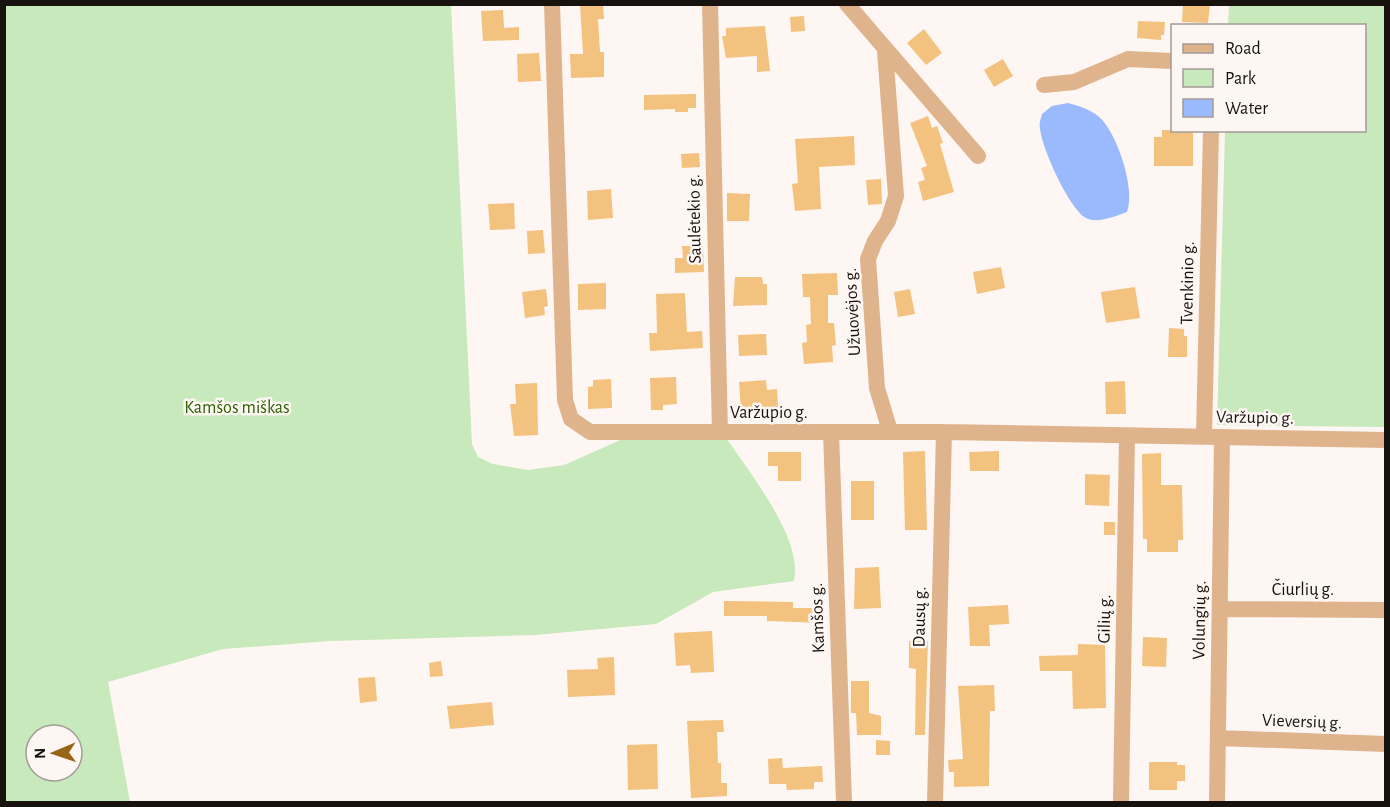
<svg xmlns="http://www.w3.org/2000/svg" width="1390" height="807" font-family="'Alegreya Sans',sans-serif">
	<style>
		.green { fill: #c8e9bb; fill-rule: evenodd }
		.water { fill: #9bbafd }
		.building { fill: #f4c27f }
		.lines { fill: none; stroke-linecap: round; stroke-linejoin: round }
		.street { stroke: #dfb48c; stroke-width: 16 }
		.labels { text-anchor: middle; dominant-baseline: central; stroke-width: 5; stroke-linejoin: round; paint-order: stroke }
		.street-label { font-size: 18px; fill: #18120f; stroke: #fef6f3 }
		.park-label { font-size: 18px; fill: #2a6202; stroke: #fef6f3 }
	</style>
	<rect width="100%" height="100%" fill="#fef6f3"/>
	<path class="green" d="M5,5H451L472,444L478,457L493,464L528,470L564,465L625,438L727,439C749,472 804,540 794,581L713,592L656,624L535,635L330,641L223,649L108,682L130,802H5ZM36,735H72V771H36Z
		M1229,5H1385V427L1217,425L1225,131L1364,130V26L1228,25Z"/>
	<path class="water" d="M1068,103C1079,106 1089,109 1098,116C1117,131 1136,190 1127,212C1115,216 1098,224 1086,218C1070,210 1041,147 1040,128C1039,123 1041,118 1042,114L1052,106Z"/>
	<path class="building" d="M580,4H603L604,19H598L600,52H604V77L571,78L570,54H583Z
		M1183,4H1210L1208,23L1182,22Z
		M503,10L504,28L519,27V40L483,41L481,11Z
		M804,16L805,31L791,32L790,17Z
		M1138,21L1165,22L1164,35H1161V40L1137,38Z
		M765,26L770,71L757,72V56L726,58L722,36H726V28Z
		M924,29L942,53L926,65L907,43Z
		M539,53L541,81L518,82L517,54Z
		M1003,59L1013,76L994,87L984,70Z
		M696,94V108H688V112H675V109L644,110V95Z
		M928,116L932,128L937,126L943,143L940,144L954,192L923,201L918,182L925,180L921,168L927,166L910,123Z
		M1162,130H1193V166H1154V137H1162Z
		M854,136L855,165L819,167L821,209L795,211L792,184L798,183L795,139Z
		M699,153L700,167L682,168L681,154Z
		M881,179L882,204L868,205L866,180Z
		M611,189L613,218L588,220L587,191Z
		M727,193L750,194L749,221H727Z
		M514,203L515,229L490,230L488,204Z
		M543,230L545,253L528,254L527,231Z
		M682,246H703L704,272L675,273V258H683Z
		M1001,267L1005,288L977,294L973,272Z
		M837,273L838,295H828V323H834L836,345L832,346L833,362L804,364L802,343L807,342L806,325L811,324L810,297H803L802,274Z
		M735,277H762L763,284H767V305L733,306Z
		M606,283V309L578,310V284Z
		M1135,287L1140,318L1106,323L1101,292Z
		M546,289L548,306L544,307L545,315L525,318L522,292Z
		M910,289L915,314L898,317L894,292Z
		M685,293L687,332L702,331L703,348L650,351L649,333H657L656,294Z
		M1169,328L1184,329V336H1187V357H1168Z
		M766,334L767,355L739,356L738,335Z
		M676,377L677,404L663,405V410H651L650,378Z
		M611,379L612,408L588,409V387L593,386V380Z
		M766,380L767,390L777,389L778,408L741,410L739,382Z
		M1125,381L1126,414H1106L1105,382Z
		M537,383L538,435L514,436L510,404H516L515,384Z
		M925,451L927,530H905L903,452Z
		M999,451V471H970L969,452Z
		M768,452H801V481H778V466H768Z
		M1161,453V485H1182L1183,540H1178V552H1147V539H1143L1142,454Z
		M1085,474L1110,475L1109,506L1085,505Z
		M851,481H874V520H851Z
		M1104,522H1115V535H1104Z
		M879,567L881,608L854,609L855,568Z
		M724,601L793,602V608H824V623L767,621V616H724Z
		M1008,605L1009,624L989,625L990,646H970L968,607Z
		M712,631L714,672L691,673L690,665L676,666L674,633Z
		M1143,637L1167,638L1166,667L1142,666Z
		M909,641H928L925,735H915L916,669L909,668Z
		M1078,644L1105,645L1106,708L1073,709L1072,671H1040L1039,656L1078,655Z
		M614,657L615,695L568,697L567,670L598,669L597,658Z
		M441,661L443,676L430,677L429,663Z
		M375,677L377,701L360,703L358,678Z
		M851,681H869V713L881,716V735H857L856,713H851Z
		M994,685L995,711H990L989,786L954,787V772H949L948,760L963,759L958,686Z
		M492,702L494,725L450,729L447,706Z
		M723,720L724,732H717L718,763H721V783H727V796L691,798L687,721Z
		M876,740L890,741V755H876Z
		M657,744L658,789L628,790L627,745Z
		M782,758L783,768L822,766L823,782H814V789L787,790L786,784H769L768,759Z
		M1149,762H1177V765H1185V781H1177V790H1149Z"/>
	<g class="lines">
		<path class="street" d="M552,4L565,400L571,419L590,432H944L1386,440
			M710,4L720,432
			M847,4L978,156
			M885,51L896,196L888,221L875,241L868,259L877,388L890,431
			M1044,85L1074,82L1128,59L1172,61
			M831,432L844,802
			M1204,436L1211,130
			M1220,609L1386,610
			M1218,738L1386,744
			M935,802L944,432
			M1121,802L1127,436
			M1217,802L1222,438"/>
	</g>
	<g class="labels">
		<g class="street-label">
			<text transform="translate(695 219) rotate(-91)">Saulėtekio g.</text>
			<text transform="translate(1188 283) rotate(-89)">Tvenkinio g.</text>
			<text transform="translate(853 312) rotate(-93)">Užuovėjos g.</text>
			<text x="769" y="413">Varžupio g.</text>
			<text transform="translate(1255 418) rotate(1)">Varžupio g.</text>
			<text x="1303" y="590">Čiurlių g.</text>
			<text transform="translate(920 617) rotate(-89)">Dausų g.</text>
			<text transform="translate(818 618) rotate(-92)">Kamšos g.</text>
			<text transform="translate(1105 619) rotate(-89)">Gilių g.</text>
			<text transform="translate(1200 620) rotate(-89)">Volungių g.</text>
			<text transform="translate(1302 722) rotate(2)">Vieversių g.</text>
		</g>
		<g class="park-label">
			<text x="237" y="408">Kamšos miškas</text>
		</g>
	</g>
	<rect width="1390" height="807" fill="none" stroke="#18120f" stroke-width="12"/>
	<rect x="1171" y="24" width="195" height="108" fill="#fef6f3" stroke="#a29b98" stroke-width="1.5"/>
	<rect x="1183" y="44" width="30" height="9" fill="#dfb48c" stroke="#a29b98" stroke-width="1.5"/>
	<text x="1225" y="54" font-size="18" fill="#18120f">Road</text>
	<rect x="1183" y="69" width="30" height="18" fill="#c8e9bb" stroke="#a29b98" stroke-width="1.5"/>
	<text x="1225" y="84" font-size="18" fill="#18120f">Park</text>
	<rect x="1183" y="99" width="30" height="18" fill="#9bbafd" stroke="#a29b98" stroke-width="1.5"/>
	<text x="1225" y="114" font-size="18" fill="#18120f">Water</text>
	<g transform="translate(54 753) rotate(268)"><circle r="28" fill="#fef6f3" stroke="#a29b98" stroke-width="1.5"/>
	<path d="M0-4.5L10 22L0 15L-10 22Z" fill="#966516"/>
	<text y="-9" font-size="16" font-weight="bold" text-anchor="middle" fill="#18120f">N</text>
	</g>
</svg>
